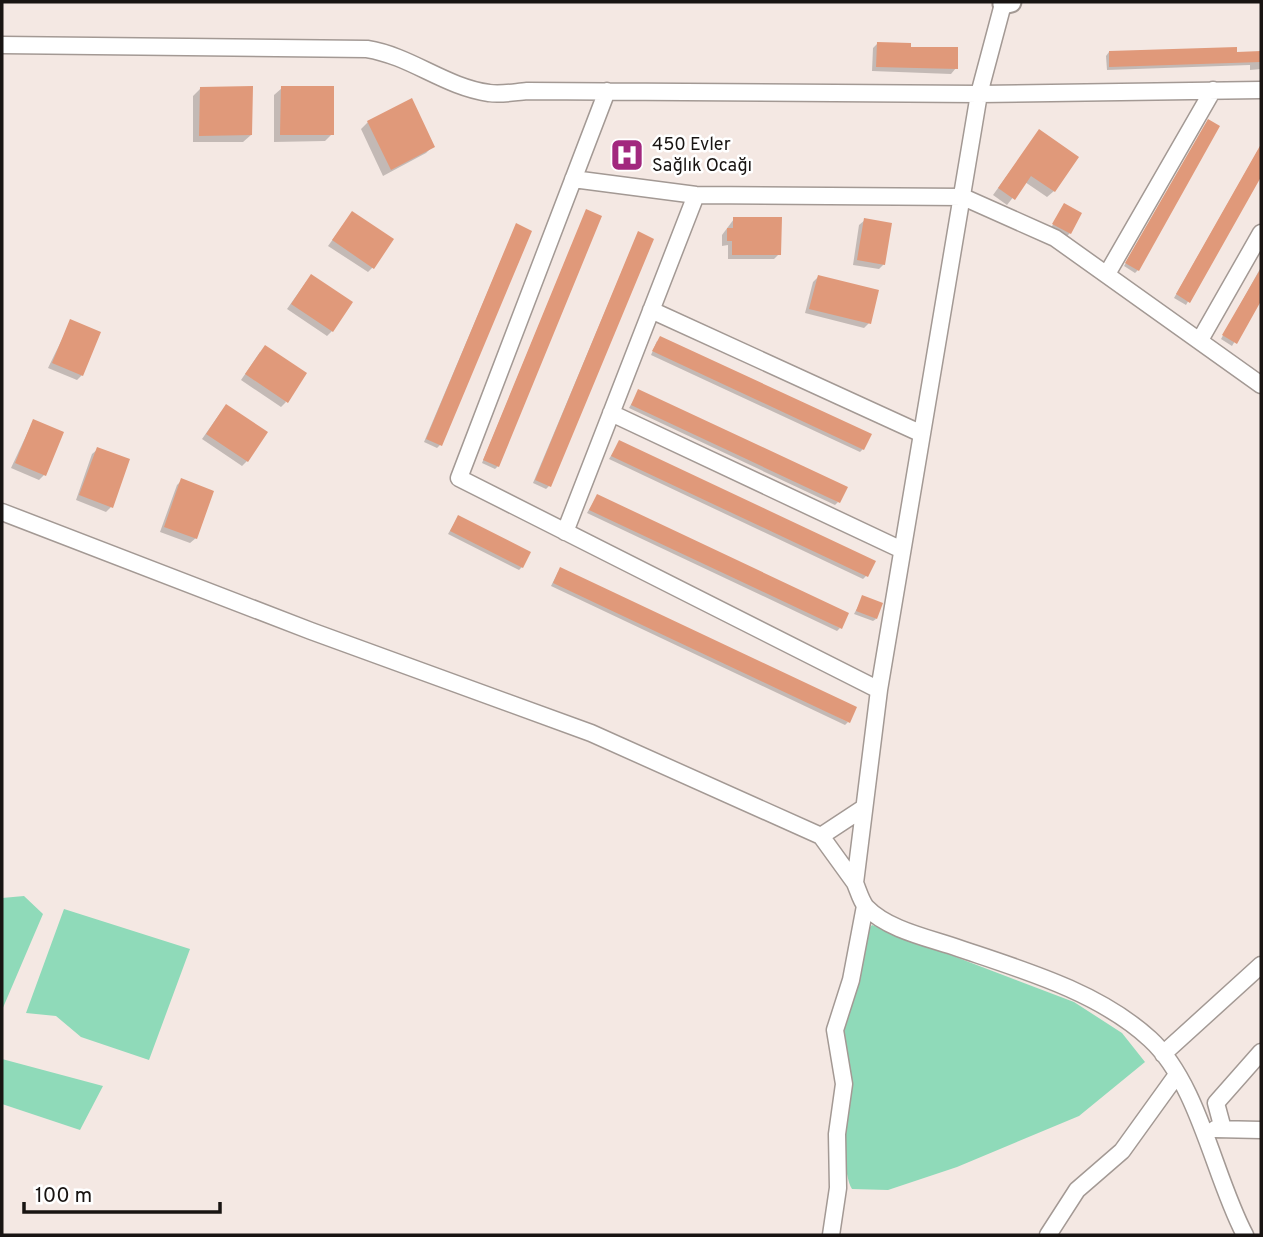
<svg xmlns="http://www.w3.org/2000/svg" width="1263" height="1237" font-family="Overpass,sans-serif">
	<style>
		.green { fill: #8fdab9 }
		.shadow { fill: #0003 }
		.building { fill: #e0997a }
		.lines { fill: none; stroke-linecap: round; stroke-linejoin: round }
		.minor-casing { stroke: #a39994; stroke-width: 19 }
		.tertiary-casing { stroke: #a39994; stroke-width: 23 }
		.minor { stroke: #fff; stroke-width: 16 }
		.tertiary { stroke: #fff; stroke-width: 19 }
		.labels { text-anchor: middle; dominant-baseline: central; stroke-width: 5; stroke-linejoin: round; paint-order: stroke }
		.poi-label { font-size: 18px; fill: #181412; stroke: #fff; text-anchor: start }
	</style>
	<rect width="100%" height="100%" fill="#f4e8e3"/>
	<path class="green" d="M24,896L43,914L2,1010V898Z
		M64,909L190,949L149,1060L81,1037L56,1016L26,1013Z
		M872,925L1074,1002L1122,1033L1145,1062L1079,1116L957,1167L888,1190L852,1189C839,1170 839,1042 844,1016C850,988 858,960 866,932Z
		M2,1059L103,1086L80,1130L2,1104Z"/>
	<path class="shadow" d="M878,43L909,48L956,68L951,74L872,71L873,48Z
		M1109,52H1261V69L1250,70V65L1107,70L1106,56Z
		M282,88L332,134L325,141L274,142V95Z
		M200,89L251,135L243,142H193V96Z
		M368,122L433,146L426,153L383,176L361,129Z
		M1206,124L1138,270L1135,273L1124,266Z
		M1039,131L1054,191L1047,197L1025,182L1007,205L993,195Z
		M1261,145V175L1186,305L1174,298Z
		M1064,205L1070,233L1067,236L1051,228Z
		M586,211L498,466L495,469L482,463Z
		M352,213L373,267L368,272L328,246Z
		M734,219L779,254L774,259H728V245L722,246V235Z
		M865,220L884,264L879,269L853,265L859,225Z
		M516,225L440,445L437,448L424,442Z
		M638,233L549,486L546,489L533,483Z
		M1261,267V298L1232,346L1221,339Z
		M818,277L869,323L864,328L805,313L813,282Z
		M306,282L332,331L327,336L287,309Z
		M71,321L82,375L77,380L48,368Z
		M657,341L863,449L860,452L651,355Z
		M260,352L286,402L281,407L241,380Z
		M639,391L838,502L835,505L629,408Z
		M221,412L247,461L242,466L202,439Z
		M33,421L44,475L39,480L11,468Z
		M619,443L873,562L866,576L863,579L609,459Z
		M98,449L111,507L106,512L76,500L92,454Z
		M182,480L196,538L190,543L160,532L177,485Z
		M597,496L840,628L837,631L587,513Z
		M458,517L522,567L519,570L448,534Z
		M558,572L848,722L845,725L551,586Z
		M863,597L876,619L873,621L854,614Z"/>
	<path class="building" d="M877,42L911,43V47H958V69L876,67Z
		M1237,47V52L1261,51V62L1109,67V51Z
		M253,86L252,135L199,136L200,87Z
		M281,86H334V135H280Z
		M412,98L435,147L391,170L367,121Z
		M1208,119L1220,126L1139,271L1125,263Z
		M1039,129L1079,157L1055,192L1031,176L1015,200L998,188Z
		M1261,144V177L1190,303L1176,294Z
		M1064,203L1082,213L1071,234L1052,224Z
		M586,209L602,216L499,467L483,460Z
		M352,211L394,239L374,269L332,240Z
		M733,217H782L781,255H732V241H727V228H733Z
		M864,218L892,223L885,265L857,260Z
		M516,223L532,231L442,446L426,439Z
		M638,231L654,239L551,487L535,480Z
		M1261,268V301L1237,344L1222,335Z
		M311,274L353,302L333,332L291,304Z
		M818,275L879,290L871,324L809,309Z
		M70,319L101,332L83,376L52,363Z
		M660,336L872,434L864,450L652,351Z
		M265,345L307,373L288,403L245,374Z
		M638,389L848,487L840,503L631,405Z
		M226,404L268,432L248,462L206,434Z
		M33,419L64,432L46,476L15,463Z
		M619,440L876,561L868,577L611,456Z
		M97,447L130,459L113,508L79,495Z
		M181,478L214,491L197,539L164,527Z
		M597,494L849,613L842,629L589,510Z
		M458,515L531,552L523,568L450,531Z
		M560,567L857,707L850,723L553,583Z
		M862,595L883,603L877,619L856,611Z"/>
	<g class="lines">
		<defs>
			<path id="minor" d="M2,45L367,49C411,56 445,87 489,93C501,95 515,92 527,91L979,94L1261,90
				M607,91L459,478L879,690L979,94L1003,4
				M573,179L696,195L963,197L1055,238L1261,385
				M1107,274L1213,90
				M651,310L920,433
				M1200,340L1261,233
				M611,413L902,550
				M2,512L311,631L591,733L821,836L855,883
				M565,532L696,195
				M879,690L855,883C858,890 861,901 866,907C888,930 929,938 958,948C1023,970 1099,992 1150,1039C1199,1084 1214,1177 1245,1235
				M821,836L862,809
				M1163,1054L1261,965
				M1215,1129L1261,1130
				M1223,1129L1216,1103L1261,1052
				M831,1235L838,1188L837,1134L844,1084L835,1030L851,980L865,906
				M1048,1235L1077,1190L1122,1151L1176,1076"/>
			<path id="tertiary" d="M1003,4L1011,2"/>
		</defs>
		<use href="#minor" class="minor-casing"/>
		<use href="#tertiary" class="tertiary-casing"/>
		<use href="#minor" class="minor"/>
		<use href="#tertiary" class="tertiary"/>
	</g>
	<defs>
		<symbol id="hospital-square" viewBox="-11 -11 22 22"><rect x="-9" y="-9" width="18" height="18" rx="4" fill="#a2287e" stroke="#fff"/><path d="M-5-5h3v3.5h4V-5h3V5h-3V1.5h-4V5h-3Z" fill="#fff"/></symbol>
	</defs>
	<g fill-rule="evenodd">
		<use href="#hospital-square" x="608" y="136" width="38" height="38"/>
	</g>
	<g class="labels">
		<g class="poi-label">
			<text x="652" y="145">450 Evler<tspan x="652" dy="21">Sağlık Ocağı</tspan></text>
		</g>
	</g>
	<rect width="1263" height="1237" fill="none" stroke="#181412" stroke-width="7"/>
	<path d="M24 1202v10h196v-10" fill="none" stroke="#181412" stroke-width="3.5"/>
	<text x="35" y="1202" font-size="21" fill="#181412" stroke="#ffffff" stroke-width="5" paint-order="stroke">100 m</text>
</svg>
